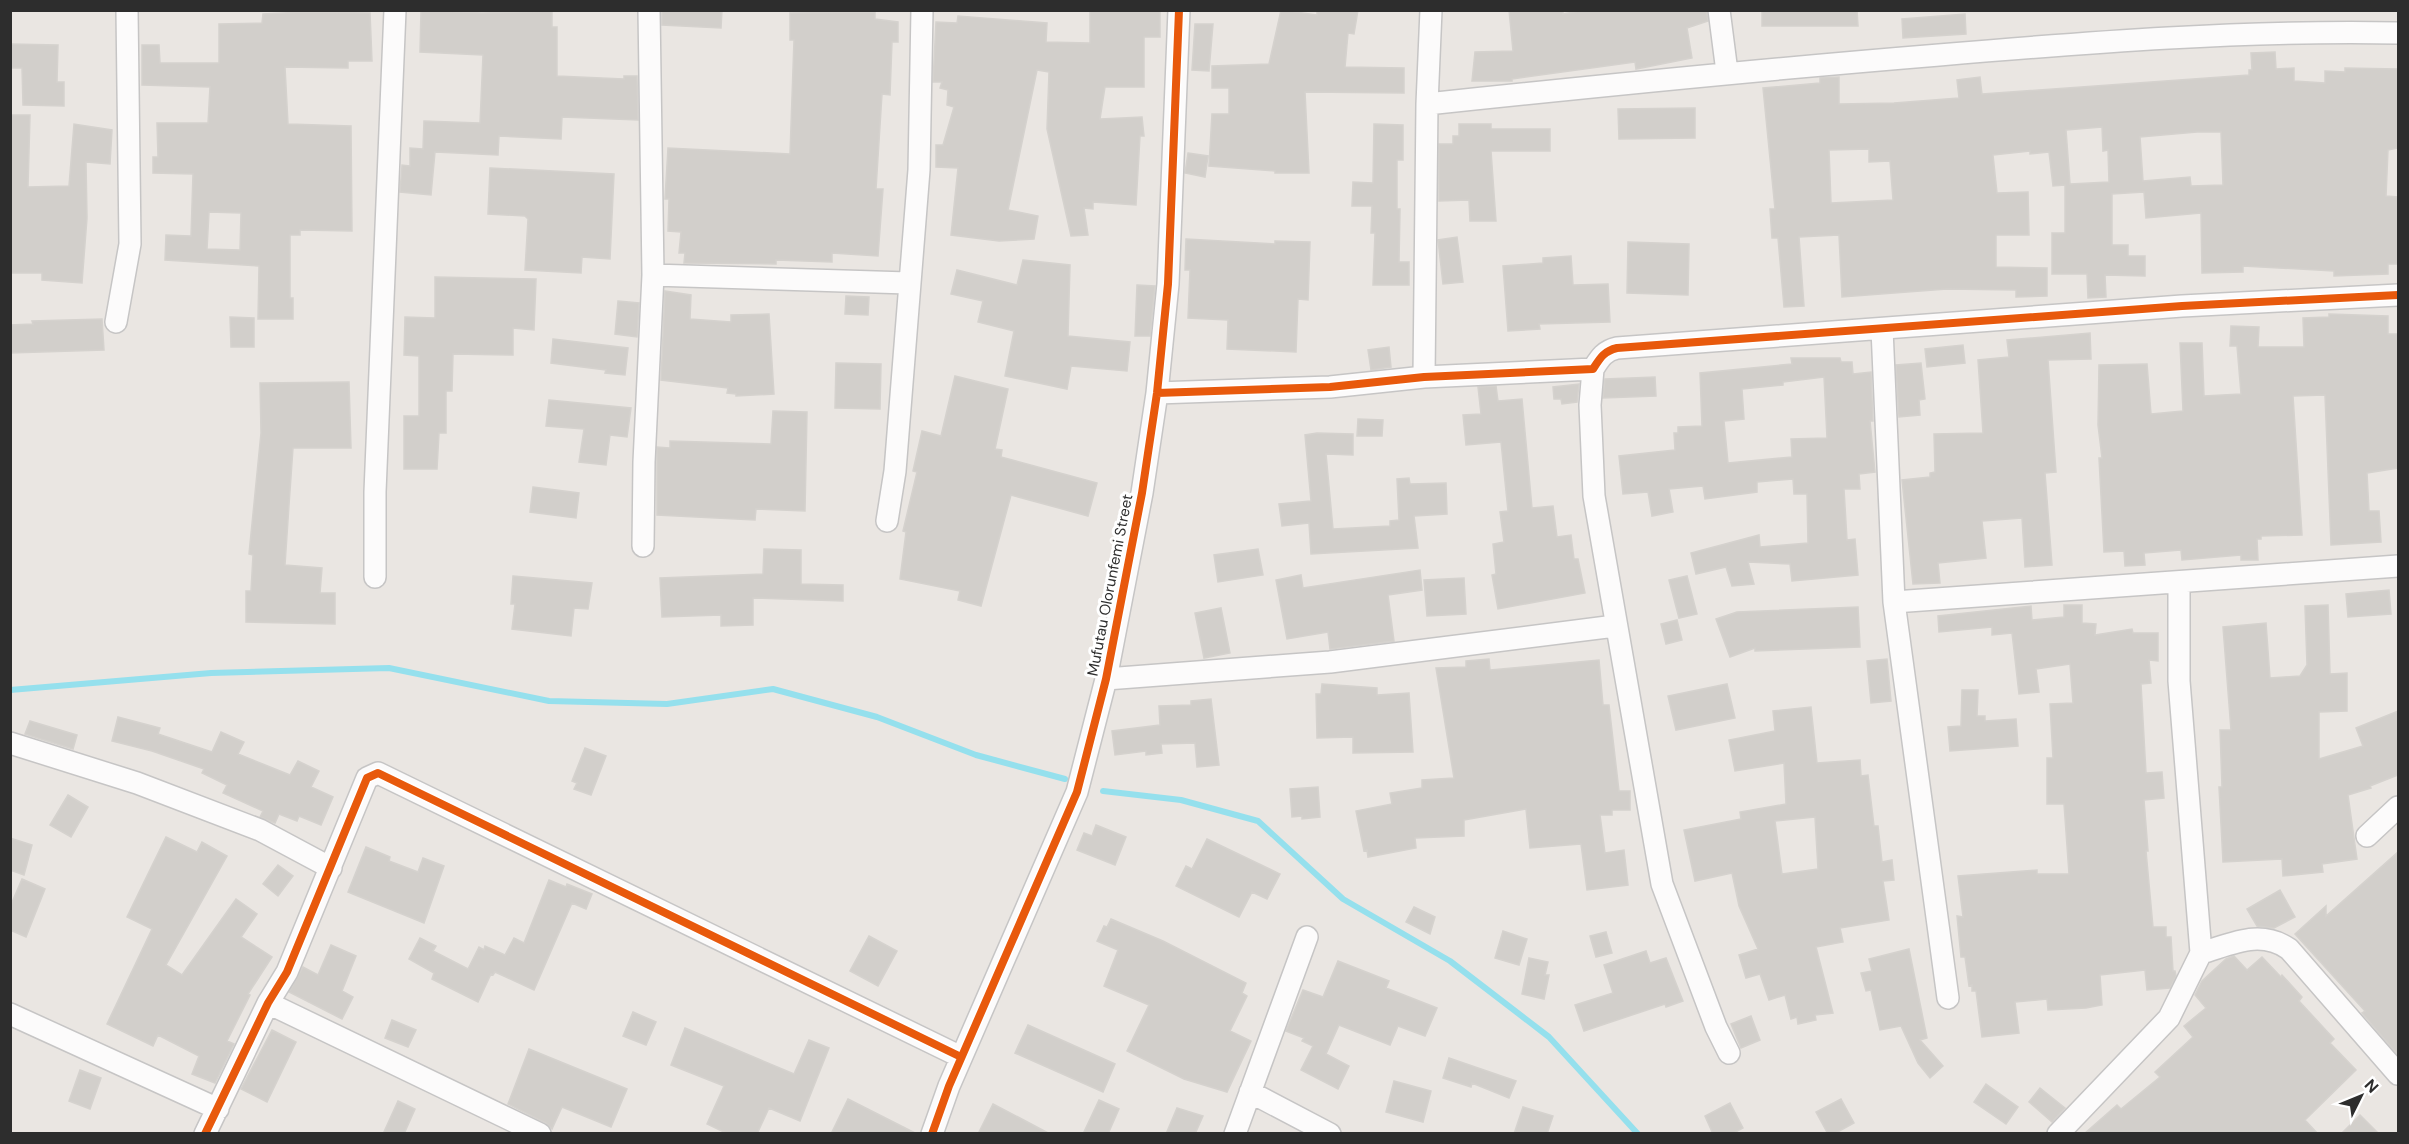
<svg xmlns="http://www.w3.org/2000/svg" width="2409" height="1144" font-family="'DM Sans',sans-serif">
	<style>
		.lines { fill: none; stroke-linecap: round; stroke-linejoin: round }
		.stream { stroke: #95e0ed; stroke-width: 6 }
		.building { fill: #d2cfcb; stroke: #d5d2ce; stroke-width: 1.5; fill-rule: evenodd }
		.minor-casing { stroke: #c6c5c5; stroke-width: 24 }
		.minor { stroke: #fcfbfb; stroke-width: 21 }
		.cycleway-casing { stroke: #fff; stroke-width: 11 }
		.cycleway { stroke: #e8590c; stroke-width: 8 }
		.labels { text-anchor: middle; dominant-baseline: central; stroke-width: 6; stroke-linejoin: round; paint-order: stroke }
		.street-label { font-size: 15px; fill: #2d2d2d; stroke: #fff }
	</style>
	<rect width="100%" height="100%" fill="#eae6e2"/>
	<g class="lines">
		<path class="stream" d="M10,690L211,673L389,668L549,701L667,704L773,689L877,717L976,755L1065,779
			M1103,791L1181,800L1258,821L1343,899L1450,961L1549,1037L1638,1134"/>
	</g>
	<path class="building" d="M421,10L482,13L552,11V27H557V76L624,79V76H637L638,120L562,117L561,139L499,136L498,155L435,152L431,195L400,192L402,165L410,166V148L423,149L424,121L480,123L483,55L420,52Z
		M662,10H722L721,28L662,25Z
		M1090,10H1160V37H1144V87H1105L1100,119L1142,117L1144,136H1140L1136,205L1093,202V209L1084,208L1088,235L1071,236L1047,129L1049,72L1037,70L1008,210L1038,216L1034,239L999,241L951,235L958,168L936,167V145H943L954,107L947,105L948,90L940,88L942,82H933L936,22L957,23L958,16L1047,23L1046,42L1090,43Z
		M1281,10L1317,15V10H1358L1354,34L1348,33L1345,67L1404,68V93L1305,92L1309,173H1275V171L1209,166L1212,114H1229V88H1212V66L1269,64Z
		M1509,10H1563V14L1584,10H1706L1708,21L1687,28L1692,58L1636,69L1635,62L1512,79V81H1472L1475,52L1513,51Z
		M1762,10H1857L1858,26H1762Z
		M303,12L370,13L372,61H348V68L285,67L288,124L351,126L352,231L300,230V235H290V298H293V319H258L259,266L165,260L166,235L191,236L193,174L153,173V157H158L157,123H208L210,87L142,85V45H159L160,63H219V24L262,23L263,14ZM209,212L241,213L240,250L207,249Z
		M875,12V19L898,22V42H892L890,95L882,94L876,189H883L878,256L832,253V262L776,260V264L684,263L685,253H679L681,232L668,231L669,199H665L668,148L790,154L794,40H790V13Z
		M1965,14L1966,34L1903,38L1902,19Z
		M1195,24H1213L1209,71L1192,70Z
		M10,44L58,45L57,82H64V106L23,105L22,68H10Z
		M2275,52L2276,69L2294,68V81L2325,83V71L2345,72V68L2398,69V148L2388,150L2386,196L2398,197V264H2388V274L2334,276V271L2243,266V272L2202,273L2201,213L2146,218L2144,192L2112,194V245H2128V256H2145V276L2105,275L2106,297L2088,298L2087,274H2052V233H2065V185L2053,186L2049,152L2030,154V151L1993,155L1997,193L2028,192L2029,235H1996V267L2047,268V296L2016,297V290L1947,289L1842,297L1839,235L1799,237L1804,306L1784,307L1778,238H1772L1770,209H1775L1763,88L1820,83V78L1839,77V104L1894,103L1959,98L1957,80L1980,77L1982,94L2249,75V70H2252L2251,53ZM2102,127L2103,151L2108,150L2109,182L2070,184L2066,130ZM2197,132H2221L2223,185L2191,186L2190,177L2143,181L2140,137ZM1869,149V162L1890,161L1893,200L1831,203L1829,150Z
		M1695,108V138L1619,139L1618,109Z
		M10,115H30L28,187L69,186L74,124L112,130L110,164L86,162L87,218L82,283L42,280V273H10Z
		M1374,124L1403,125V160H1397V209H1400L1399,262H1409V285H1373L1375,233H1371L1372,206H1352L1353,182L1373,183Z
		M1459,124H1491V129H1550V151H1491L1496,221H1470L1469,200L1439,201V144H1453V136H1459Z
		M1188,153L1208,156L1205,177L1185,173Z
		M490,168L614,174L610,259L582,257L581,273L525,270L528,219L525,216L488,214Z
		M1457,237L1463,282L1443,284L1438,240Z
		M1186,239L1275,244V241L1310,242L1308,300L1298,299L1296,352L1227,349L1228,320L1188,318L1190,270H1185Z
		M1628,242L1689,244L1688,295L1627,293Z
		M1571,256L1573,285L1608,284L1610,322L1539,324L1540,329L1508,331L1503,266L1543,263V258Z
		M1023,260L1070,265L1068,336L1130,342L1127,371L1071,366L1067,389L1005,376L1014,331L978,322L983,301L951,294L957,270L1017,285Z
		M435,277L536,279L534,330L513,328V355L453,354L452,391H446V433H439L437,469H404V416H419V356L404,355L405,317L435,318Z
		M1137,285L1155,286L1150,336H1135Z
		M665,291L691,295L690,319L731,322V315L769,314L774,394L736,396V394L727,393L728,388L661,380Z
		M846,296L869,297L868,315L845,314Z
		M618,301L639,303L637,337L615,334Z
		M2329,314L2388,316V334H2398V468L2367,473L2369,511H2379L2381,542L2331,545L2325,395L2293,396L2302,535L2261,536V539H2257L2258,560H2241V555L2182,560L2181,550L2144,553L2145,565L2125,566L2124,551L2104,552L2099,458H2102L2098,425L2099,365L2147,364L2151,414L2183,411L2180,343H2202L2204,396L2241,394L2237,346H2230L2231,326L2259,327L2258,347H2304L2303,318L2329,317Z
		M230,317L254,318V347H231Z
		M102,319L104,350L10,353V325L33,324L32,321Z
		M2090,333L2091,359L2048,360L2056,472L2045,473L2052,565L2025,567L2022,518L1982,521L1986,558L1938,563L1940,583L1913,584L1902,480L1930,477V473L1935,472L1934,434L1983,433L1978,360L2009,357L2007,340Z
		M553,339L628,348L625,375L605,373L606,370L551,363Z
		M1963,345L1965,363L1927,367L1925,349Z
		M1389,347L1391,367L1371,370L1368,350Z
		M1791,358H1840L1841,362H1852L1853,374L1871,372L1873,421H1870L1875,472L1859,474L1860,489H1844L1847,540L1855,539L1858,575L1792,581L1790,564L1748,562L1754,584L1732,586L1726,567L1696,574L1691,553L1759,535L1760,547L1808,543L1807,494H1794L1793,479L1757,482V492L1705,499L1703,486L1669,489L1673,512L1652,516L1648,492L1623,494L1619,456L1675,450L1674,433H1678V427L1702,426L1700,373L1792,364ZM1824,377L1827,438L1791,439L1792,457L1728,463L1724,421L1744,419L1742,389L1783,385V382Z
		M836,363L881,364L880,409L835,408Z
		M1921,363L1925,399L1919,400L1920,415L1899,417L1896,365Z
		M955,376L1008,389L995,449L1002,450L1001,457L1097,483L1088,516L1011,495L981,606L958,600L960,591L900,579L906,532L903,531L917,472L913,471L922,431L941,436Z
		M1655,377L1656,396L1603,398L1605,379Z
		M349,382L351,448H293L289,505L285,565L322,568L320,593H335V624L246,622V591H251L253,555L249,554L261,433L260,383Z
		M1579,384L1577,402L1562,404L1561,399H1554L1553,387Z
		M1496,386L1498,401L1522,399L1532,508L1553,506L1557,537L1571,535L1574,559H1578L1585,593L1498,609L1492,575L1496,574L1493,544L1504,542L1500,512L1508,511L1501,442L1466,445L1463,415L1481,414L1478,387Z
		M549,400L631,408L627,437L610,435L606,465L579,462L584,429L546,426Z
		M773,411L807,412L805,511L756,509L755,520L657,515V447L670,448V441L771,444Z
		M1358,419L1383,420L1382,436H1357Z
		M1317,433L1353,434V455L1326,454L1333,529L1390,526V521L1399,520L1397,479L1409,478L1410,484L1446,483L1447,514L1414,516L1418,548L1311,554L1309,523L1282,526L1279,504L1311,501L1305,435Z
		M533,487L579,493L576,518L530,512Z
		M764,549L801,550V584L843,585V601L753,598V625L721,626V615L662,617L660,578L763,574Z
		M1258,549L1263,575L1218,582L1214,555Z
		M1420,570L1422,590L1388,595L1394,641L1330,649L1328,632L1287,639L1276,580L1301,575L1303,588Z
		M513,576L592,583L588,609L574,608L571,636L512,629L515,604H511Z
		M1687,576L1697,614L1679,618L1669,580Z
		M1464,578L1466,614L1427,616L1424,580Z
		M2389,590L2391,614L2348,617L2346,594Z
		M2064,605H2082V623L2096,624L2095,635L2132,629L2133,633H2158V661L2149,660L2151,683L2141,684L2146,773L2162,772L2164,798L2144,800L2148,851H2146L2153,927H2166V937H2171L2173,971H2175L2176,976L2170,988L2147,990L2145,970L2100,975L2102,1005L2086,1008L2048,1010L2047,999L2015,1002L2019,1033L1982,1037L1976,991H1972V985L1969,986L1965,957H1961L1957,916L1963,917L1958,876L2037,870V874H2069L2064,804H2047V758H2053L2050,704L2073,703L2070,664L2036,669L2039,692L2019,694L2012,633L1992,635V627L1939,632L1938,616L2031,606L2032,620L2064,617Z
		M2328,605L2330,674L2347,673V711L2319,712V759L2363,746L2356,728L2398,711V775L2370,786L2371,788L2348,795L2357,859L2322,864L2323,872L2283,876L2282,859L2223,862L2219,787H2222L2220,730H2231L2223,627L2266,623L2270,678L2300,676L2307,665L2305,606Z
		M1858,607L1860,647L1755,651V648L1730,657L1716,619L1737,612Z
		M1221,608L1230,653L1204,658L1195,613Z
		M1677,620L1682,640L1666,644L1661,624Z
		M1489,659L1490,670L1599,660L1603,705H1609L1619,791H1630V810H1612V815H1600L1605,853L1624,850L1628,885L1587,890L1581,844L1530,848L1526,809L1464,820V836L1415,838L1416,848L1368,857L1367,850L1364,851L1356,811L1392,804L1390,793L1422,788V780L1454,778L1436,668L1466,667V661Z
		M1887,659L1891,701L1871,703L1867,661Z
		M1322,684L1377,688V695L1409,693L1413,752L1353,753V737L1317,738L1316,694H1321Z
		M1727,684L1735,718L1676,730L1668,696Z
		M1962,690H1978L1977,716H1985V721L2016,719L2018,746L1950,751L1948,727L1961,726Z
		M1211,699L1219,765L1197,767L1195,743L1161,744L1162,753L1146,755V751L1115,755L1112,731L1160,725L1159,706L1191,705V701Z
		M1811,707L1817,763L1860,760L1861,776L1868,775L1874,826H1878L1882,862L1892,860L1894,880L1883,881L1889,920L1840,928L1843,942L1816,947L1833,1013L1815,1015L1816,1020L1798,1024L1797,1017L1791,1019L1785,995L1769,1000L1760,974L1746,978L1739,955L1758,949L1739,906L1732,873L1695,881L1684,830L1741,819L1740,812L1786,804L1784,763L1735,771L1729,740L1775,731L1773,711ZM1815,817L1818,869L1782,874L1775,821Z
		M118,717L160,728L158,734L212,752L221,732L244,742L238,754L290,775L298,761L319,771L311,787L333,797L321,825L299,816L297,821L279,814L275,823L260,817L263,811L223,793L227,785L202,773L204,769L152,751L112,741Z
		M30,721L77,735L73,749L25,734Z
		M585,748L606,756L591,795L574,789L577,783L572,781Z
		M1318,787L1320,817L1302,819V816L1292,817L1290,789Z
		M68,795L88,807L71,837L50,825Z
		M1096,825L1126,837L1115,865L1077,850L1084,833L1092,836Z
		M166,837L197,852L202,842L227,856L166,965L182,975L236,899L257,914L241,937L272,957L248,994L250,995L227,1041L234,1044L215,1083L192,1074L199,1056L158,1035L153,1046L107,1024L152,929L127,917Z
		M10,838L32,845L24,875L10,870Z
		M1207,839L1280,874L1267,899L1252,892L1239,917L1176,886L1186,866L1192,869Z
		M366,847L390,857L389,861L418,872L423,858L444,866L424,923L348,892Z
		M2398,852V1055L2362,1013L2365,1011L2295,934L2326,906V916Z
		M278,865L293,876L278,896L263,884Z
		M22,879L45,889L26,937L10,930V907Z
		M549,880L566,887L567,884L592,894L586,909L572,903L534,990L495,972L493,975L491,974L478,1002L432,979L434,973L409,959L420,938L436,946L433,951L468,969L479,947L484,950L485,946L505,955L514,938L524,943Z
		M2280,890L2295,917L2274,928L2257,926L2247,909Z
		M1414,907L1435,917L1430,934L1406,922Z
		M1111,919L1163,941L1246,983L1242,993L1247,996L1230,1031L1251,1041L1227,1092L1184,1079L1127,1051L1149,1005L1104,986L1118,950L1097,941L1104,926L1107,927Z
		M1503,931L1527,939L1519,965L1495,958Z
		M1606,932L1612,953L1596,957L1590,936Z
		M869,936L897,951L878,986L850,971Z
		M331,945L356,956L342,991L353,997L342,1019L289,992L303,967L318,975Z
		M1909,949L1927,1038L1920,1040L1943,1066L1930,1078L1918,1063L1901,1026L1880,1030L1871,990L1866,991L1861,973L1872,971L1869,959Z
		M1646,951L1650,963L1666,958L1683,1001L1666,1007L1665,1004L1584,1031L1575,1005L1613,993L1604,965Z
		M2234,956L2247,970L2262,957L2281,977L2282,975L2302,997L2299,1001L2334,1039L2330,1043L2356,1070L2305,1120L2318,1134H2084L2117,1105L2121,1109L2160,1077L2155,1072L2193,1037L2184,1026L2206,1008L2195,995L2202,981L2226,959Z
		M1529,958L1548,962L1545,975H1549L1544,999L1522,994Z
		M1338,961L1389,981L1386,988L1437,1008L1425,1036L1398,1026L1390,1045L1339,1025L1326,1054L1349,1066L1338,1089L1301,1070L1313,1046L1302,1041L1304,1038L1286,1031L1303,990L1323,997Z
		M633,1012L656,1022L646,1045L623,1036Z
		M1751,1016L1760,1040L1741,1048L1731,1024Z
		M392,1020L416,1030L408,1047L385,1038Z
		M1028,1025L1115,1064L1103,1092L1015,1053Z
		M685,1028L794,1074L809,1040L829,1048L800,1121L769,1108L757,1134H728L707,1124L724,1086L671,1065Z
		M272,1030L296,1042L267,1102L241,1089Z
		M529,1049L627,1089L611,1127L562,1107L552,1129L546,1123L508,1104Z
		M1449,1058L1516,1081L1509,1098L1472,1083L1471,1087L1443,1078Z
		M80,1070L101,1078L90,1109L69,1101Z
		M1394,1081L1431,1091L1423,1122L1386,1112Z
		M1986,1084L2018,1107L2006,1124L1974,1102Z
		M2040,1088L2065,1108L2052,1122L2029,1102Z
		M848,1099L917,1134H831Z
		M1841,1099L1854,1123L1834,1134H1828L1816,1112Z
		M1099,1100L1119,1109L1108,1134H1083Z
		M398,1101L415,1109L404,1134H383Z
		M1730,1103L1743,1128L1732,1134H1713L1705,1116Z
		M993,1104L1018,1117L1050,1134H978Z
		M1523,1107L1553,1116L1547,1134H1514Z
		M1177,1108L1203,1116L1195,1134H1166Z
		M2360,1115L2379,1134H2341Z"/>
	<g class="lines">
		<defs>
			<path id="minor" d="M1719,10L1727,72
				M1427,104C1597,86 1768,69 1939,55C2092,42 2245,30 2398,33
				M653,275L908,283
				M116,322L130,244L127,10
				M1882,329L1894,602L1948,998
				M1593,369L1590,405L1594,496L1662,884L1716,1027L1729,1053
				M1424,377L1427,104L1431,10
				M1157,393L1330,387L1424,377L1593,369C1600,358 1604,351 1617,348L2182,306L2398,295
				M887,521L895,471L919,170L922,10
				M643,546L644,462L653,275L649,10
				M375,577V492L395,10
				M1894,602L2398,566
				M1106,679L1330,662L1615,626
				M10,743L137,783L260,830L331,868
				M2367,836L2398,807
				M2201,953C2232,944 2260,929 2289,949L2398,1074
				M268,1003L540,1134
				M10,1014L218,1109
				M1250,1092L1330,1134
				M205,1134L268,1003L287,972L367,778L378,773L961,1057
				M932,1134L949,1086L1077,792L1106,679L1142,493L1157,393L1168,284L1179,10
				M1235,1134L1307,937
				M2058,1134L2169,1018L2201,953L2179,681V583"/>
		</defs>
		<use href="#minor" class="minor-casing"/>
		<use href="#minor" class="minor"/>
		<defs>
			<path id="cycleway" d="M1157,393L1330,387L1424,377L1593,369C1600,358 1604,351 1617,348L2182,306L2398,295
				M205,1134L268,1003L287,972L367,778L378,773L961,1057
				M932,1134L949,1086L1077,792L1106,679L1142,493L1157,393L1168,284L1179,10"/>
		</defs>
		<use href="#cycleway" class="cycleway-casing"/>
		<use href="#cycleway" class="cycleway"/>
	</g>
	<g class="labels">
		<g class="street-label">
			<text transform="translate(1110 585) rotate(-79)">Mufutau Olorunfemi Street</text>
		</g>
	</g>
	<rect width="2409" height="1144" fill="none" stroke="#2d2d2d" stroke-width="24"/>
	<g transform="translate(2361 1096) rotate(47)" stroke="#ffffff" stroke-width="4.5" paint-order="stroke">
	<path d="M0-4.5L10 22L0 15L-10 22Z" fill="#2d2d2d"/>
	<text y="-9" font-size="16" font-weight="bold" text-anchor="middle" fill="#2d2d2d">N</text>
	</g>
</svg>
